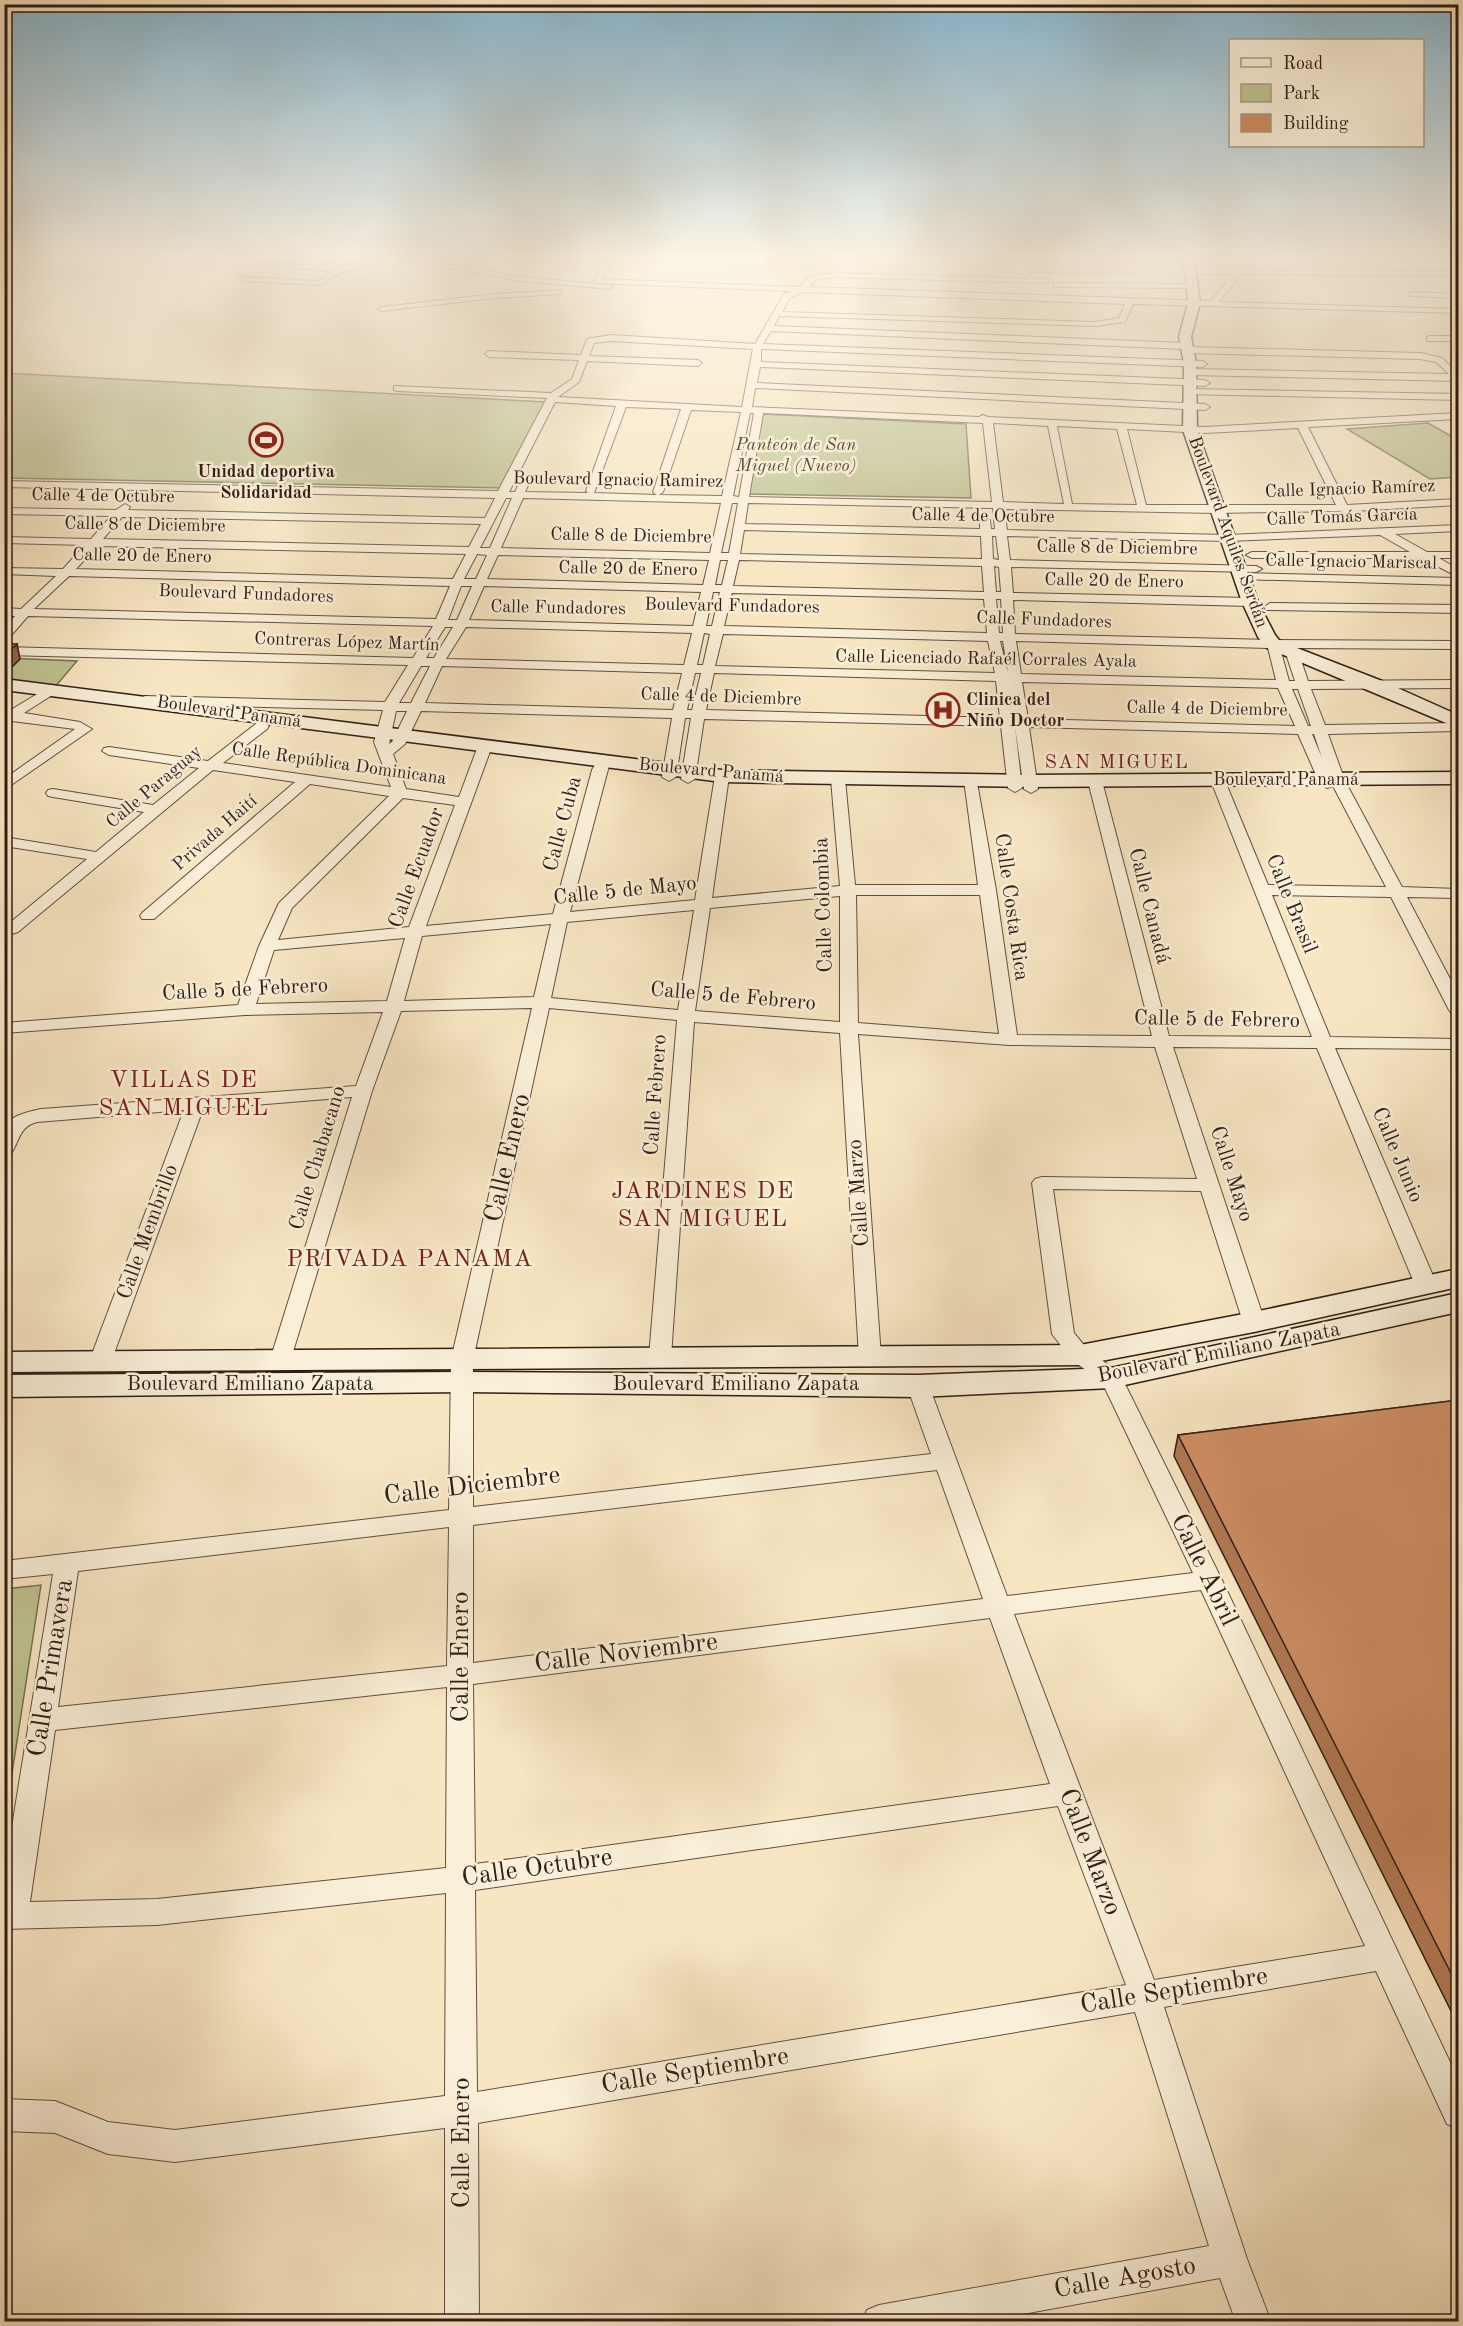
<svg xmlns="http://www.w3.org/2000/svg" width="1463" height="2326" font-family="'Old Standard TT',serif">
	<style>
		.green { fill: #bfc492; stroke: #787054; stroke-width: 1.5 }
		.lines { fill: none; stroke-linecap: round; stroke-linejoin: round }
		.river { fill: #9dc0b2; fill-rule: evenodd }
		.street-casing { stroke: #624f40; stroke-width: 2 }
		.secondary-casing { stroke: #301d15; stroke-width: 3 }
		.street { fill: #faefd8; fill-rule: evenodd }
		.secondary { fill: #faefd8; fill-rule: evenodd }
		.wall { fill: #b17954; stroke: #301d15; stroke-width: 1.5 }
		.shaded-wall { fill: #906345; stroke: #301d15; stroke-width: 1.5 }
		.building { fill: #ce8d62; stroke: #301d15; stroke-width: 1.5 }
		.labels { text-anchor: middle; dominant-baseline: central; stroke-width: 5; stroke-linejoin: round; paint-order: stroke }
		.far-park-label { font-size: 18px; font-style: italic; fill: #5b4f3a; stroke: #faefd8 }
		.far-poi-label { font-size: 18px; font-weight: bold; fill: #301d15; stroke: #faefd8 }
		.far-street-label { font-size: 18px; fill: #301d15; stroke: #faefd8 }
		.far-quarter-label { font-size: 20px; letter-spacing: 1.5px; fill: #7a1f14; stroke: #faefd8 }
		.street-label { font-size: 21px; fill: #301d15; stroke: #faefd8 }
		.quarter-label { font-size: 24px; letter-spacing: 1.5px; fill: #7a1f14; stroke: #faefd8 }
		.near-street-label { font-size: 26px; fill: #301d15; stroke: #faefd8 }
	</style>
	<rect width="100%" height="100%" fill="#f8e6c3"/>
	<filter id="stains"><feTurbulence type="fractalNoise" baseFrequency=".00333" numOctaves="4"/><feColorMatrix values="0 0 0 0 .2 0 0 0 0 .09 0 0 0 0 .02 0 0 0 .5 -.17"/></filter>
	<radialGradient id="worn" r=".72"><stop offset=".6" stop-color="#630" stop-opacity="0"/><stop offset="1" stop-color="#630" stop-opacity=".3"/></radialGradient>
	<path class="green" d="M4,373L546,402L504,488L5,478Z
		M762,414L966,424L971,498L748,494Z
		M1428,423L1458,440V477L1430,479L1347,429Z
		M5,658L77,661L54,688L5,682Z
		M41,1585L5,1819V1589Z"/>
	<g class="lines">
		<path class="river" d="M4,261L17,268L9,278L4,279Z"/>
		<defs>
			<path id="street" d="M122,256H161L342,267L381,256H401L521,277L609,285L613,287L609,289L521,281L389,258L345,271L320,285L244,281L240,279L241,277L318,281L334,271L126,258Z
				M606,256H614L601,279L800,287L810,276L834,273L1046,279H1049V283L834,277L815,280L809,287L1211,301L1233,274L1029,272L1031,274L1027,276L964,256H975L1015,268L1012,256H1047L1051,258L1047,260H1020L1023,270L1026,271L1029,268L1236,270L1247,256H1255L1244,270L1458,272V276L1241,274L1219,302L1458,309V313L1133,304L1125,322L1095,326L779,316L774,326L1186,343L1189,344V347L1420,353L1442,358L1458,374V381L1190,375L1186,372L1190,369L1449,374L1436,362L1420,359L1189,353L1186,352V349L771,331L763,344L1203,361L1207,364L1203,367L761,349V362L1205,380L1210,383L1205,386L760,367L757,383L1205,404L1210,407L1205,410L755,388L752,407L979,417L983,415L988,417L1204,427L1458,413V419L1308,427L1347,505L1458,499V505L1354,511L1357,514L1352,517L1341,511L1216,513L1004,509L1007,530L1227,535L1458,525V531L1395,534L1427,552H1458V558H1439L1458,569V577L1422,558H1252L1246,555L1252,552H1410L1380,535L1227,541L1007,536L1010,560L1256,566L1262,569L1256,572L1011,567L1013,593L1250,598L1256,602L1250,606L1013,600L1015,634L1273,640L1458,641V649L1297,648L1308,681L1458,680V688L1311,689L1325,725L1458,723V731L1328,734L1345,781L1402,887L1458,889V897L1456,898L1407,897L1458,994V1015L1452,1014L1449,1010L1391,897L1272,895L1330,1037L1458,1039V1049L1335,1048L1437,1285L1433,1290L1426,1292L1419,1290L1415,1285L1317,1048L1173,1047L1265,1322L1262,1327L1254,1329L1246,1327L1243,1322L1201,1191L1053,1189L1074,1333L1088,1350L1119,1373L1122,1378L1222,1580L1458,2079V2129L1447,2124L1376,1971L1164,2007L1247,2259L1271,2322H1236L1220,2278L979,2322H862L867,2310L879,2305L1209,2246L1135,2012L478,2123L479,2322H445V2128L175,2162L108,2154L55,2133L4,2131V2099L55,2101L108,2122L175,2130L445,2096L446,1893L157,1925L4,1929V1876L53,1574L4,1579V1561L449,1510L451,1360L532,1008L401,1011L372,1091L289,1365L281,1367L273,1365L270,1360L352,1097L203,1109L111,1362L108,1367L100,1369L92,1367L89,1362L184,1110L37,1122C19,1127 20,1140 11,1154L4,1156C4,1120 5,1117 41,1109L356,1086L383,1012L245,1015L4,1033V1023L238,1005L259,946L279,903L389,796L310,784L154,919H142L140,916L142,913L295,782L213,770L18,932L12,934L4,930L6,926L87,859L4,846V837L96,852L144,812L53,797L48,796L46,793L48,790L53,789L153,805L199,768L109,755L102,751L104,748L109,747L208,761L257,723L262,722L269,726L267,729L223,763L391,787L374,742L383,710L145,704L138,700L145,696L385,702L408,665L4,655V647L413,658L433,626L28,616L8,639L4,640V628L15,616H4V608L21,609L56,576L4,574V568L63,569L85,545L4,543V537L91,539L111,516L4,514V508L116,510L125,504L130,507L128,510L485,518L495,498L4,487V481L498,491L547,398L397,391L394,390V386L551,393L572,379L579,360L489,357L485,354L489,351L581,355L587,339L611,335L755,344L784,294L791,291L593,283ZM803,292L1125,304L1119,318L1095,322L782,312L790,298ZM611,341L753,349L742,407L558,397L579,382L587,361L698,366L702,363L698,360L589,356L594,343ZM555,402L616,406L586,491L588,493L525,492L529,483L524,480L520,481L515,492H509ZM626,407L681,409L653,492L657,495L594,493ZM691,410L741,412L722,496L659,495L663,492ZM750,413H754L739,497L733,496ZM763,413L983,423L992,502L749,497ZM993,423L1048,426L1064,504L1003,502ZM1057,426L1117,429L1137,505L1072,504ZM1298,428L1336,505H1146L1127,429L1204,433ZM506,498H512L490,548H480ZM523,498L721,503L710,553L501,548ZM732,503H738L729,553H721ZM748,503L993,508L995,529H991L990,520L985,517L980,520V529L745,524ZM122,517L481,524L469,547L103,539ZM744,530L981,536L982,559L740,554ZM992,536H996L999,560L993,559ZM97,546L466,554L453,579L76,569ZM477,554L487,555L476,579H464ZM498,555L709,560L703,585L487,579ZM720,560H728L722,585H715ZM739,560L982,566L984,592L733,586ZM994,566L999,567L1001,592H996ZM69,576L450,586L436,619L34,609ZM461,586H472L457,620H448ZM484,586L701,592L693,626L469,620ZM713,592H720L712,626H706ZM732,593L984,599L987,633L724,626ZM996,599H1001L1003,633H999ZM445,627H453L434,658H426ZM466,627L692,633L684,665L446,659ZM704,633L710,634L703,665H697ZM723,634L988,641L995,673L715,666ZM1000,641H1003L1008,673ZM1016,641L1268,648L1276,680L1021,674ZM1280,648H1284L1295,681H1289ZM421,666H430L411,703H399ZM442,666L682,673L673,710L425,703ZM695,673H701L692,710H687ZM714,673L996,681L1000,718L706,710ZM1022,682L1278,688L1295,726L1028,719ZM1292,689H1298L1311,726H1308ZM396,711H407L392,742L389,744ZM421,711L672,718L662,777L669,781L676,777L685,718H691L681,779L688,783L695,779L704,719L1001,726L1008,788L1015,792L1022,788L1015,727L1024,789L1031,793L1038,789L1029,727L1298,734L1320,784L1327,788L1333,786L1386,887L1268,885L1225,781L1218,777L1213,778L1211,781L1312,1037L1169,1036L1102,781L1095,777L1090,778L1088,781L1152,1036L1017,1035L996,890L976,777L971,776L964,780L978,885H855L845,779L838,775L831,779L840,886L712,898L729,776L722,772L715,776L695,900L570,912L610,762L603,758L598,759L592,770L553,914L426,926L492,746L485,742L478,746L459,797L406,789L393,754L405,744ZM1312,734H1314L1322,758ZM403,798L455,805L409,927L278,940L292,908ZM856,895H980L999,1034L858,1023ZM840,896V1022L695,1011L710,908ZM694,910L678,1010L551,998L567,922ZM551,924L534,997L404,1001L422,936ZM405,938L387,1001L256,1004L274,950ZM549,1008L677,1020L649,1357L652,1362L660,1364L668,1362L671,1357L694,1022L840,1033L859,1357L862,1362L870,1364L878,1362L881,1357L858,1034L1009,1045L1155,1047L1197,1179L1042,1177L1035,1179L1032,1183L1052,1334L1072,1360L1102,1382L1193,1573L1007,1596L929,1386L926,1381L918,1378L910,1381L907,1386L931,1454L473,1507V1360ZM937,1470L983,1599L473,1663V1525ZM449,1527L447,1666L58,1707L78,1571ZM1201,1590L1365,1946L1154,1980L1014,1614ZM990,1618L1050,1784L475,1864L473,1684ZM447,1687L446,1868L157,1899L30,1902L55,1730ZM1058,1806L1126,1985L477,2092L475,1890Z
				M723,259L841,263L845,265L841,267L720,263Z
				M1057,283L1192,284L1196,286L1192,288L1054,287V283Z
				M561,290V294H558L494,298L382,311L378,309L382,307L494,294Z
				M1413,292L1458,294V298L1410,296V292Z
				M1430,336H1458V341H1427V337Z
				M1189,389L1458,394V400L1186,394L1184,392Z
				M1243,573L1458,578V585L1239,579L1237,577Z
				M1270,603L1458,605V613L1266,610L1264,607Z
				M52,685L59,689L57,692L24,713L80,722L92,729L4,790V779L75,729L4,720V714Z"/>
			<path id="secondary" d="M1181,256H1191L1196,272L1200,303L1191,337L1196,363L1197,430L1258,602L1275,635L1279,640L1297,648L1382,681L1458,715V728L1267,648L1258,637L1242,602L1183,430L1184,363L1179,337L1188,303L1186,272Z
				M4,679L722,770L1029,775L1458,772V784L1029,787L722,782L4,690Z
				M1458,1269V1287L1254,1332L1080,1365L4,1372V1352L1080,1345L1254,1312Z
				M1458,1293V1312L1111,1388L918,1397L464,1392L4,1397V1375L464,1372L918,1375L1111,1368Z"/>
		</defs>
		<use href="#street" class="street-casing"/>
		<use href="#secondary" class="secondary-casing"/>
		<use href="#street" class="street"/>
		<use href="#secondary" class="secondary"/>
	</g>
	<path class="wall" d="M1458,1400V2025L1174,1456L1178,1435Z"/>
	<path class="shaded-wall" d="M17,644L20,659L4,675V656Z"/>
	<path class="building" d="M4,643L17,644L4,656Z
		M1458,1400V1987L1178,1435Z"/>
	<linearGradient id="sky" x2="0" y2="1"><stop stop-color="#8ab9d2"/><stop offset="0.44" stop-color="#fcf4e4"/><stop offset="1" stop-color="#fcf4e4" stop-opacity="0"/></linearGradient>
	<rect width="1463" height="582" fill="url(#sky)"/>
	<defs>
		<symbol id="stadium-ring" viewBox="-11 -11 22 22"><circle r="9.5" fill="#faefd8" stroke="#8f2418" stroke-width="1.5"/><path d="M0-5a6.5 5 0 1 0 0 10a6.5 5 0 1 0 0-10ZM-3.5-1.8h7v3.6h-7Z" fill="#8f2418"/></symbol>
		<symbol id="hospital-ring" viewBox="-11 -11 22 22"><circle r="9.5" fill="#faefd8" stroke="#8f2418" stroke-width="1.5"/><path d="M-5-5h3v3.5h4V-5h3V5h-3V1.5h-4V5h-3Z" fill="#8f2418"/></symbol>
	</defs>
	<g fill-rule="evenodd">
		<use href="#stadium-ring" x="247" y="421" width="38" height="38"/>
		<use href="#hospital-ring" x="924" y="691" width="38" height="38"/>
	</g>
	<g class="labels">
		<g class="far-park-label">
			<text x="796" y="445">Panteón de San<tspan x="796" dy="21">Miguel (Nuevo)</tspan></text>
		</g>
		<g class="far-poi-label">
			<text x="266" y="472">Unidad deportiva<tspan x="266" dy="21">Solidaridad</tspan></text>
			<text x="966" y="700" text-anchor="start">Clinica del<tspan x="966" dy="21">Niño Doctor</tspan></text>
		</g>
		<g class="far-street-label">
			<text transform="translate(618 480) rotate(1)">Boulevard Ignacio Ramirez</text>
			<text transform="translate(1350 489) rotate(-2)">Calle Ignacio Ramírez</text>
			<text transform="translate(103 496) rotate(1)">Calle 4 de Octubre</text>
			<text transform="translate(983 516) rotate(1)">Calle 4 de Octubre</text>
			<text transform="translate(1342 517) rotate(-2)">Calle Tomás García</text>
			<text transform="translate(145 525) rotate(1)">Calle 8 de Diciembre</text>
			<text transform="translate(1228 532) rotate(70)">Boulevard Aquiles Serdán</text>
			<text transform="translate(631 536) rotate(1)">Calle 8 de Diciembre</text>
			<text transform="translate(1117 548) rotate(1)">Calle 8 de Diciembre</text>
			<text transform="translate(142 556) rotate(1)">Calle 20 de Enero</text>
			<text transform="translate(1351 562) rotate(1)">Calle Ignacio Mariscal</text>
			<text transform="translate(628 569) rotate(1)">Calle 20 de Enero</text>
			<text transform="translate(1114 581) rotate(1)">Calle 20 de Enero</text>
			<text transform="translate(246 594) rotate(2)">Boulevard Fundadores</text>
			<text transform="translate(732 606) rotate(1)">Boulevard Fundadores</text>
			<text transform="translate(558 608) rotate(1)">Calle Fundadores</text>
			<text transform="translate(1044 620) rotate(2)">Calle Fundadores</text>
			<text transform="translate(347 642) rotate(2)">Contreras López Martín</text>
			<text transform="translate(986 659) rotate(1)">Calle Licenciado Rafaél Corrales Ayala</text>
			<text transform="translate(721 697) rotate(2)">Calle 4 de Diciembre</text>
			<text transform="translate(1207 709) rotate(1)">Calle 4 de Diciembre</text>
			<text transform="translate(229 712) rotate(8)">Boulevard Panamá</text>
			<text transform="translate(339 764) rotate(8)">Calle República Dominicana</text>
			<text transform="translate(711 771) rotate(5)">Boulevard Panamá</text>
			<text x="1286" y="780">Boulevard Panamá</text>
			<text transform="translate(154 787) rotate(-40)">Calle Paraguay</text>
			<text transform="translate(215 833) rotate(-41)">Privada Haití</text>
		</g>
		<g class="far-quarter-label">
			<text x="1117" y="763">SAN MIGUEL</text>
		</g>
		<g class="street-label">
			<text transform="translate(563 824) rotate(-75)">Calle Cuba</text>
			<text transform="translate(417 868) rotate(-70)">Calle Ecuador</text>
			<text transform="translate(625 891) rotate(-6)">Calle 5 de Mayo</text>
			<text transform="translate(1291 904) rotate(68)">Calle Brasil</text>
			<text transform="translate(824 905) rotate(-92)">Calle Colombia</text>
			<text transform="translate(1149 906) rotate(76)">Calle Canadá</text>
			<text transform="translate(1011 907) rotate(82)">Calle Costa Rica</text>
			<text transform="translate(245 990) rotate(-3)">Calle 5 de Febrero</text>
			<text transform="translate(733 997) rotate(5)">Calle 5 de Febrero</text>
			<text transform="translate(1217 1020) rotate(1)">Calle 5 de Febrero</text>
			<text transform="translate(656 1095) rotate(-86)">Calle Febrero</text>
			<text transform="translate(1397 1155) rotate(67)">Calle Junio</text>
			<text transform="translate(318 1158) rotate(-73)">Calle Chabacano</text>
			<text transform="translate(1231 1174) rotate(72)">Calle Mayo</text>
			<text transform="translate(859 1193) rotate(-94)">Calle Marzo</text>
			<text transform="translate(148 1232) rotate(-70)">Calle Membrillo</text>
			<text transform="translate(1219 1353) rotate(-11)">Boulevard Emiliano Zapata</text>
			<text x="250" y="1384">Boulevard Emiliano Zapata</text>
			<text x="736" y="1384">Boulevard Emiliano Zapata</text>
		</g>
		<g class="quarter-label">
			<text x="184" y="1081">VILLAS DE<tspan x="184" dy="28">SAN MIGUEL</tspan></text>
			<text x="703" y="1192">JARDINES DE<tspan x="703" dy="28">SAN MIGUEL</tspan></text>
			<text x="410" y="1260">PRIVADA PANAMA</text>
		</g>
		<g class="near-street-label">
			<text transform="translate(508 1158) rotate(-77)">Calle Enero</text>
			<text transform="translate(472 1486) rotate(-7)">Calle Diciembre</text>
			<text transform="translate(1204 1570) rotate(64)">Calle Abril</text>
			<text transform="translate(626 1653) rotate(-7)">Calle Noviembre</text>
			<text transform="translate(461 1657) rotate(-90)">Calle Enero</text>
			<text transform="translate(51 1668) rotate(-81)">Calle Primavera</text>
			<text transform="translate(1090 1852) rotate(69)">Calle Marzo</text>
			<text transform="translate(537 1868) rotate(-8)">Calle Octubre</text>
			<text transform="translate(1174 1991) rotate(-9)">Calle Septiembre</text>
			<text transform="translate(695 2071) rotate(-9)">Calle Septiembre</text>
			<text transform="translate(462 2143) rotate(-90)">Calle Enero</text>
			<text transform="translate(1125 2278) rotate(-10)">Calle Agosto</text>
		</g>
	</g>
	<rect width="1463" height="2326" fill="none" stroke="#f8e6c3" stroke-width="24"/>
	<rect x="6" y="6" width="1451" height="2314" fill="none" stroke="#301d15" stroke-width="3"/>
	<rect x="12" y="12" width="1439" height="2302" fill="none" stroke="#301d15" stroke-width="1.5"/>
	<rect x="1229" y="39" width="195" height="108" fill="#faefd8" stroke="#a99b8a" stroke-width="1.5"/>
	<rect x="1241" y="58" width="30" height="9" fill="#faefd8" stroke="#a99b8a" stroke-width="1.5"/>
	<text x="1283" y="69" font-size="18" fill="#301d15">Road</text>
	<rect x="1241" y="84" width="30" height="18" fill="#bfc492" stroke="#a99b8a" stroke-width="1.5"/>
	<text x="1283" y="99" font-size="18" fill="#301d15">Park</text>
	<rect x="1241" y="114" width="30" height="18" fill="#ce8d62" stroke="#a99b8a" stroke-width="1.5"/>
	<text x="1283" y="129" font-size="18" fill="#301d15">Building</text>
	<rect width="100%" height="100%" filter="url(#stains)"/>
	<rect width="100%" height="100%" fill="url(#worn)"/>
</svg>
